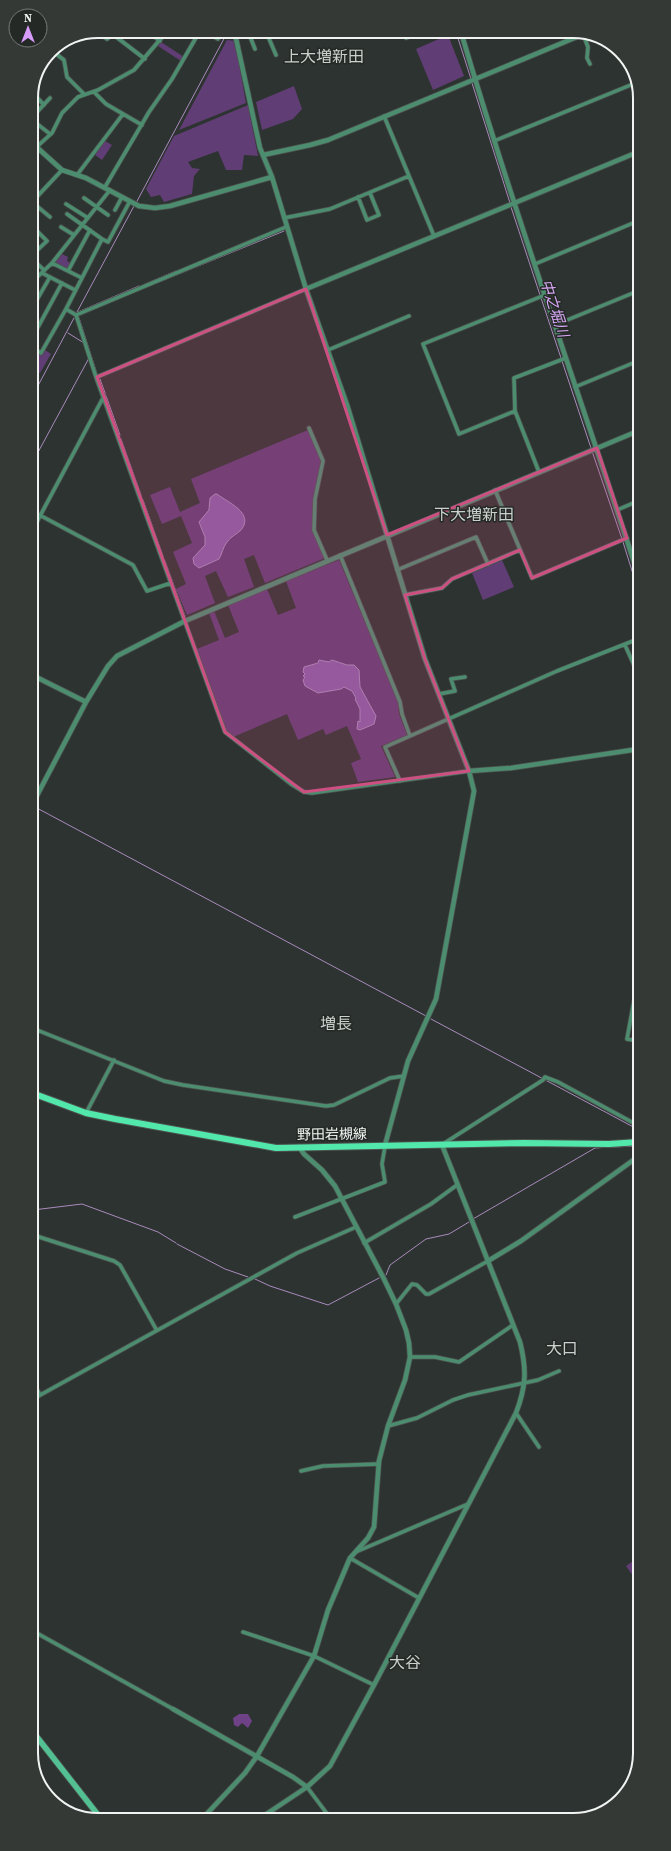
<svg xmlns="http://www.w3.org/2000/svg" width="671" height="1851" font-family="'Source Serif 4','Noto Sans JP',serif">
	<style>
		.green { fill: #613d75 }
		.forest { fill: #6f4288 }
		.water { fill: #8a5ca5; stroke: #a98abc }
		.lines { fill: none; stroke-linecap: round; stroke-linejoin: round }
		.stream { stroke: #a98abc; stroke-width: 1 }
		.minor-casing { stroke: #4c524f; stroke-width: 5 }
		.tertiary-casing { stroke: #4c524f; stroke-width: 6 }
		.secondary-casing { stroke: #4c524f; stroke-width: 7 }
		.primary-casing { stroke: #4c524f; stroke-width: 8 }
		.minor { stroke: #4c8c6f; stroke-width: 3.5 }
		.tertiary { stroke: #4c8c6f; stroke-width: 4.5 }
		.secondary { stroke: #52c092; stroke-width: 5.5 }
		.primary { stroke: #52e8ac; stroke-width: 6 }
		.marked { fill: #ce4f81; fill-opacity: 0.2; stroke: #ce4f81; stroke-width: 3; stroke-linejoin: round }
		.labels { text-anchor: middle; dominant-baseline: central; stroke-width: 3; stroke-linejoin: round; paint-order: stroke }
		.street-label { font-size: 14px; fill: #f1f4f3; stroke: #242926 }
		.water-label { font-size: 15px; font-style: italic; fill: #d9a8f7; stroke: #242926 }
		.quarter-label { font-size: 16px; fill: #c9d0cd; stroke: #242926 }
		.rim { fill: none; stroke: #f1f4f3; stroke-width: 2 }
	</style>
	<rect width="100%" height="100%" fill="#2d3330"/>
	<path class="green" d="M448,35L464,76L433,90L416,49Z
		M227,40L235,41L246,103L179,130Z
		M161,42L184,57L181,61L158,46Z
		M294,86L302,109L293,119L262,130L256,102Z
		M248,105L258,156L244,155L242,170H226L218,151L188,162L192,168L200,169L194,176L192,194L164,202L160,195L151,197L146,189L174,136Z
		M105,141L112,145L102,160L95,155Z
		M62,254L68,257L67,261L71,263L68,269L55,262Z
		M45,350L51,354L40,373L31,368V363L39,355H42Z
		M308,430L322,461L315,499L313,530L325,558L265,583L254,555L244,559L254,587L228,597L216,571L205,576L215,603L187,615L176,589L186,584L173,552L192,543L181,516L162,524L150,495L170,487L180,512L200,503L191,479Z
		M339,560L398,701L399,714L407,735L381,746L395,777L358,782L351,763L361,759L347,726L326,735L323,729L298,740L287,714L233,737L227,731L197,649L219,640L209,613L214,611L225,638L239,632L228,605L267,589L278,615L296,608L286,581Z
		M502,560L514,587L483,600L472,573Z
		M640,1556V1586L626,1566Z"/>
	<path class="forest" d="M239,1714H248L252,1721L248,1728L242,1723L238,1727L234,1725L233,1718Z"/>
	<path class="water" d="M215,494H217C227,502 255,513 241,530C237,534 230,537 227,542C223,547 222,554 219,559L199,568L194,564L193,558L205,545V537L199,522L209,510L210,498Z
		M319,660L329,662L332,660L347,665H354L359,670L360,687L376,716L374,724L360,730L357,729L358,721L360,722V709L355,699L356,698L352,691L344,687L341,689L318,693L305,686L303,680L305,677L303,676L305,674L303,672L304,667L318,663Z"/>
	<g class="lines">
		<path class="stream" d="M456,32L471,79
			M472,83L510,203
			M136,203L226,35
			M511,207L540,295
			M159,282L284,231
			M143,285L176,271
			M541,298L591,448
			M77,312L134,206
			M78,312L139,286
			M79,318L97,374
			M68,333L84,343
			M100,379L120,435
			M32,397L74,318
			M121,439L141,495
			M592,451L622,539
			M32,454L36,456L89,358
			M143,500L163,556
			M623,542L638,590
			M165,561L185,616
			M35,807L426,1016
			M431,1019L639,1130
			M612,1147L639,1146
			M33,1210L82,1204L158,1232L176,1243
			M473,1219L595,1148L609,1147
			M177,1244L225,1269L248,1277
			M386,1275L390,1265L426,1239L449,1234L469,1222
			M255,1279L270,1286L328,1305L379,1278"/>
		<defs>
			<path id="minor" d="M249,34L255,49
				M267,34L276,55
				M583,34L588,47L587,58L590,64
				M152,35L160,41
				M211,35L218,39L220,35
				M103,36L107,39L111,36
				M115,36L145,59
				M406,38L420,33
				M51,50L64,60L67,77L84,94
				M32,92L44,105
				M94,92L106,104L142,125
				M31,106L37,112L50,98
				M384,116L434,236
				M31,119L50,134
				M494,141L638,82
				M31,152L52,133L62,113L78,97L98,90L134,70L164,35
				M77,175L123,114
				M105,187L149,112L172,79L197,36L195,35
				M358,197L367,220L379,215L370,193
				M84,198L108,215
				M66,204L88,218
				M115,210L122,197
				M67,214L102,239L108,242L130,201
				M50,217L32,202L62,170
				M284,218L330,209L409,176
				M61,227L74,235
				M31,237L37,231L47,241L31,256
				M31,258L44,270
				M52,263L82,278
				M535,264L638,221
				M68,271L90,230
				M42,273L75,290
				M31,283L52,263L110,190
				M545,295L423,344L459,434L515,411L514,378L566,358
				M66,309L76,315L97,380L225,732L291,784L304,792L312,793L469,771
				M31,310L50,277
				M76,315L286,227
				M555,325L638,291
				M31,340L62,283
				M31,347L41,353L66,309L102,239
				M328,350L409,316
				M97,377L306,289
				M575,387L638,361
				M515,411L539,472
				M309,428L323,461L315,499L314,530L327,560
				M495,490L532,578L627,538
				M617,510L638,501
				M32,511L133,565L147,591L171,583
				M32,531L104,396
				M340,555L400,702L402,714L410,736L385,747L400,781
				M397,570L476,537L488,564
				M405,595L442,588L452,579L520,550
				M625,645L634,665L638,663
				M439,694L455,691L451,679L465,677
				M410,736L557,671L638,639
				M639,974L627,1039L639,1041
				M32,1028L164,1081L183,1085L326,1106L334,1105L390,1078L404,1076
				M86,1113L114,1060
				M443,1144L543,1080L545,1077L558,1082L639,1126
				M295,1217L385,1182L382,1164L385,1146
				M33,1235L114,1261L120,1265L156,1329
				M364,1243L431,1204L457,1185
				M396,1304L412,1284L417,1285L426,1294H429L488,1261
				M410,1357H435L459,1362L513,1325
				M33,1382L40,1395
				M33,1399L297,1253L356,1227
				M516,1413L539,1447
				M388,1426L417,1418L453,1400L468,1395L538,1380L559,1371
				M301,1471L323,1466L379,1464
				M358,1551L468,1504
				M350,1558L419,1598
				M33,1631L173,1709
				M243,1632L314,1656L374,1685
				M307,1787L331,1819"/>
			<path id="tertiary" d="M461,32C515,215 579,393 638,574
				M235,34L260,148L272,177L306,289L347,405L425,659L469,771L474,791L436,999L408,1061L385,1145
				M31,142L62,170L86,178L139,206L155,208L170,206L272,177
				M263,155L310,145L328,140L584,34
				M306,289L638,152
				M32,675L86,702
				M469,771L511,768L639,749
				M32,805L86,702L108,666L117,656L185,621L638,431
				M488,1261L521,1241L639,1156
				M173,1709L293,1777L307,1787
				M202,1819L245,1773L257,1756L314,1656L328,1610L350,1558L368,1538L374,1527L379,1461L388,1426L405,1380L410,1357L409,1343L406,1330L396,1304L384,1279L335,1186L322,1170L304,1154L299,1147
				M259,1819L307,1787L330,1766L374,1685L516,1413C526,1387 527,1370 520,1342L442,1145"/>
			<path id="secondary" d="M33,1732L102,1820"/>
			<path id="primary" d="M32,1093L86,1113L115,1119L276,1148L524,1143L609,1144L639,1142"/>
		</defs>
		<use href="#minor" class="minor-casing"/>
		<use href="#tertiary" class="tertiary-casing"/>
		<use href="#secondary" class="secondary-casing"/>
		<use href="#primary" class="primary-casing"/>
		<use href="#minor" class="minor"/>
		<use href="#tertiary" class="tertiary"/>
		<use href="#secondary" class="secondary"/>
		<use href="#primary" class="primary"/>
	</g>
	<path class="marked" d="M306,289L387,535L597,448L627,538L532,578L520,550L452,579L442,588L405,595L425,659L469,771L304,792L225,732L97,377Z"/>
	<g class="labels">
		<g class="street-label">
			<text transform="translate(332 1134) rotate(-1)">野田岩槻線</text>
		</g>
		<g class="water-label">
			<text transform="translate(555 308) rotate(72)">中之堀川</text>
		</g>
		<g class="quarter-label">
			<text x="324" y="56">上大増新田</text>
			<text x="474" y="514">下大増新田</text>
			<text x="336" y="1023">増長</text>
			<text x="562" y="1348">大口</text>
			<text x="405" y="1662">大谷</text>
		</g>
	</g>
	<path d="M0 0H671V1851H0ZM98 38H573A60 60 0 0 1 633 98V1753A60 60 0 0 1 573 1813H98A60 60 0 0 1 38 1753V98A60 60 0 0 1 98 38Z" fill="#343936" fill-rule="evenodd"/>
	<path class="rim" d="M98 38H573A60 60 0 0 1 633 98V1753A60 60 0 0 1 573 1813H98A60 60 0 0 1 38 1753V98A60 60 0 0 1 98 38Z"/>
	<g transform="translate(28 28)"><circle r="19" fill="#242926" stroke="#767a78"/>
	<path d="M0-3L7 15L0 10L-7 15Z" fill="#d79bf9"/>
	<text y="-6" font-size="11" font-weight="bold" text-anchor="middle" fill="#f1f4f3">N</text>
	</g>
</svg>
